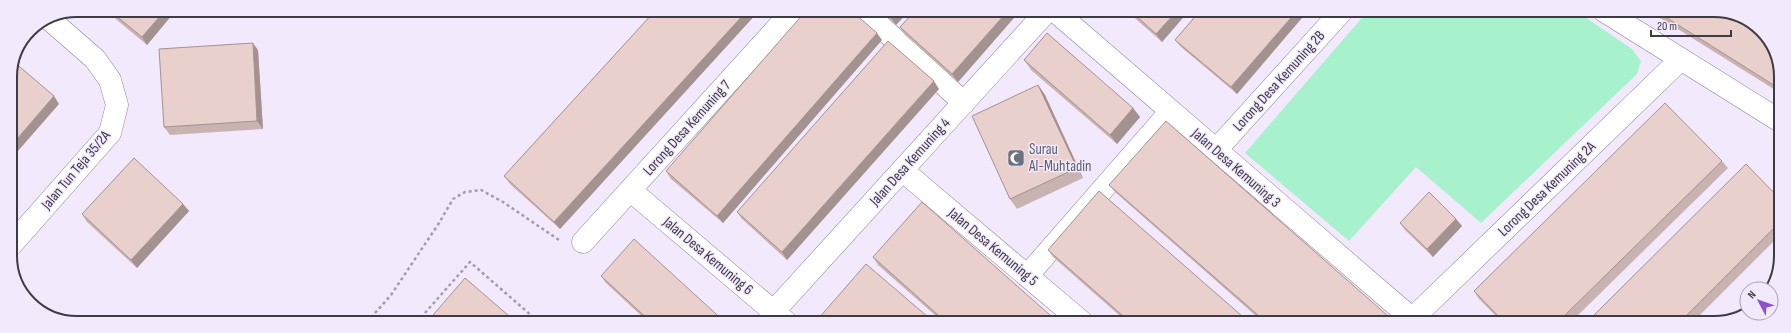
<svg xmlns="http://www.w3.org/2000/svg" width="1791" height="333" font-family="'Sofia Sans Condensed',sans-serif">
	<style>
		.green { fill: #a8f1cd }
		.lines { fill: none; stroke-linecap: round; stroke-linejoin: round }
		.minor-casing { stroke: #8a8193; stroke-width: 23 }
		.path { stroke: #a29ba9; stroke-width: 2.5; stroke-dasharray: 3 3; stroke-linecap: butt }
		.minor { stroke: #fff; stroke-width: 22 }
		.wall { fill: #c8b3b0 }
		.shaded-wall { fill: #a39290 }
		.building { fill: #e9d0cd; stroke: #a39290 }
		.labels { text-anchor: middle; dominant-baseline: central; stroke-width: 3; stroke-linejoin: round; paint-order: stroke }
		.street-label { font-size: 15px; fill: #3f3b43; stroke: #f3e9fd }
		.worship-label { font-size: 15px; fill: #5b616d; stroke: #f3e9fd; text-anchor: start }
		.rim { fill: none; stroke: #3f3b43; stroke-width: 2 }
	</style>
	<rect width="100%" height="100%" fill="#f3e9fd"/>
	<path class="green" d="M1576,11L1632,49L1641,61L1637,74L1481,223L1416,167L1349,241L1245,153L1367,12Z"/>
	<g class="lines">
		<defs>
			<path id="minor" d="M1604,11L1780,121
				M1056,12L1417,323
				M866,13L964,103
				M1216,150L1341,12
				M902,170L1083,323
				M630,190L787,323
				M583,242L791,13
				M12,244L110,133L117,105L110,80L95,59L48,18
				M1027,276L1171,111
				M774,311L1046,12
				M1412,319L1681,59"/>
		</defs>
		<use href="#minor" class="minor-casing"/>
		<path class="path" d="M367,322L391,295L439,223L453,199L465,192L481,190L503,202L559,240
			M417,322L470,262L540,323"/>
		<use href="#minor" class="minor"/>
	</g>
	<path class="wall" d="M1649,11H1723L1780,64V93Z
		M1019,12L958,82L905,35L900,27L913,13Z
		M1128,12H1188L1162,42Z
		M1199,12H1307L1237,94L1181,47L1175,40Z
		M653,13H757L560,229L510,184L504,176Z
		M883,13H907L896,25Z
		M111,15H172L147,45Z
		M882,40L723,223L671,179L666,171Z
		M258,50L263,129L170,135L164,127Z
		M1024,60L1133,108L1140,117L1117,144L1031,70Z
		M1038,85L1045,95L1083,178L1017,209L1010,199Z
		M939,89L787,260L742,219L737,212Z
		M1722,161L1728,168L1570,323H1503L1479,299L1474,291Z
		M1109,185L1396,323H1264L1115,192Z
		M1780,199V235L1692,323H1586Z
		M183,204L189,211L137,268L87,222L82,214Z
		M1456,219L1462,226L1433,257L1405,230L1400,223Z
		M1048,250L1250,323H1128L1053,257Z
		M873,257L1059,323H944L878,265Z
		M601,276L726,323H649L606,283Z"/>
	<path class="shaded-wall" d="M1007,12H1019L958,82L952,74Z
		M1176,12H1188L1162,42L1156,34Z
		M1296,12H1307L1237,94L1231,87Z
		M745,13H757L560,229L554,222Z
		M895,13H907L896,25L890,17Z
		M161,15H172L147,45L142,37Z
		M877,33L882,40L723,223L717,216Z
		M253,43L258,50L263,129L257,121Z
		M934,81L939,89L787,260L782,252Z
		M1038,85L1045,95L1083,178L1077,168Z
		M54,96L59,104L11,159V146Z
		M1133,108L1140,117L1117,144L1110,135Z
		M183,204L189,211L137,268L131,260Z
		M1456,219L1462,226L1433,257L1427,249Z"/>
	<path class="building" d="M1656,11H1723L1758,27L1780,64V89Z
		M1007,12L952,74L900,27L913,13Z
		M1132,12H1176L1156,34Z
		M1199,12H1296L1231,87L1175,40Z
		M653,13H745L554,222L504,176Z
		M804,13H854L877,33L717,216L666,171Z
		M886,13H895L890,17Z
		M115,15H161L142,37Z
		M1047,33L1133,108L1110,135L1024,60Z
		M888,41L934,81L782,252L737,212Z
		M253,43L257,121L164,127L159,49Z
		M13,61L54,96L11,146L10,77Z
		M1038,85L1077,168L1010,199L972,116Z
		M1665,103L1722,161L1557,323H1505L1474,291Z
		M1166,121L1396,323H1267L1109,185Z
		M134,158L183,204L131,260L82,214Z
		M1746,164L1780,199V222L1679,323H1586Z
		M1099,191L1250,323H1131L1048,250Z
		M1429,192L1456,219L1427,249L1400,223Z
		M922,202L1059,323H947L873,257Z
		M634,239L726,323H652L601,276Z
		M866,264L935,323H823L818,319Z
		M465,278L516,322L515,323L427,322Z"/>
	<defs>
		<symbol id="mosque-square" viewBox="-11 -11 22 22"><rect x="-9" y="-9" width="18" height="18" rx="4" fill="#6b7280" stroke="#f3e9fd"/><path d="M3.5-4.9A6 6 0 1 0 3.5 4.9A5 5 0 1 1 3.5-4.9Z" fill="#fff"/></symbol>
	</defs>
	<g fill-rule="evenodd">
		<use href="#mosque-square" x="1006" y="148" width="20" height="20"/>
	</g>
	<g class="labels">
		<g class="street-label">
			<text transform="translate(1279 81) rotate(-48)">Lorong Desa Kemuning 2B</text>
			<text transform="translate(687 128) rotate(-48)">Lorong Desa Kemuning 7</text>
			<text transform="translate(910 162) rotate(-48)">Jalan Desa Kemuning 4</text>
			<text transform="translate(1236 168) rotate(41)">Jalan Desa Kemuning 3</text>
			<text transform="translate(76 170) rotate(-50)">Jalan Tun Teja 35/2A</text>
			<text transform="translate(1547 189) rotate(-44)">Lorong Desa Kemuning 2A</text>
			<text transform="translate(993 247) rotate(40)">Jalan Desa Kemuning 5</text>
			<text transform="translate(708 256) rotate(40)">Jalan Desa Kemuning 6</text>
		</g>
		<g class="worship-label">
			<text x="1029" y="149">Surau<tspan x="1029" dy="17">Al-Muhtadin</tspan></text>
		</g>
	</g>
	<path d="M0 0H1791V333H0ZM77 17H1714A60 60 0 0 1 1774 77V256A60 60 0 0 1 1714 316H77A60 60 0 0 1 17 256V77A60 60 0 0 1 77 17Z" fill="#f3e9fd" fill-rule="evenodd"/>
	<path class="rim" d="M77 17H1714A60 60 0 0 1 1774 77V256A60 60 0 0 1 1714 316H77A60 60 0 0 1 17 256V77A60 60 0 0 1 77 17Z"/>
	<g transform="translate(1759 301) rotate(311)"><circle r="19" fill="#f3e9fd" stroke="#aba3b3"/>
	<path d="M0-3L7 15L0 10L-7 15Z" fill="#8b53cb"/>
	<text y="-6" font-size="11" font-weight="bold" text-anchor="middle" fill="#3f3b43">N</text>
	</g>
	<path d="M1651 30v6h80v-6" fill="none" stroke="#3f3b43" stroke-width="2"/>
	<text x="1657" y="30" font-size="12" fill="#3f3b43" stroke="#f3e9fd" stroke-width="3" paint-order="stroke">20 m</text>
</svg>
